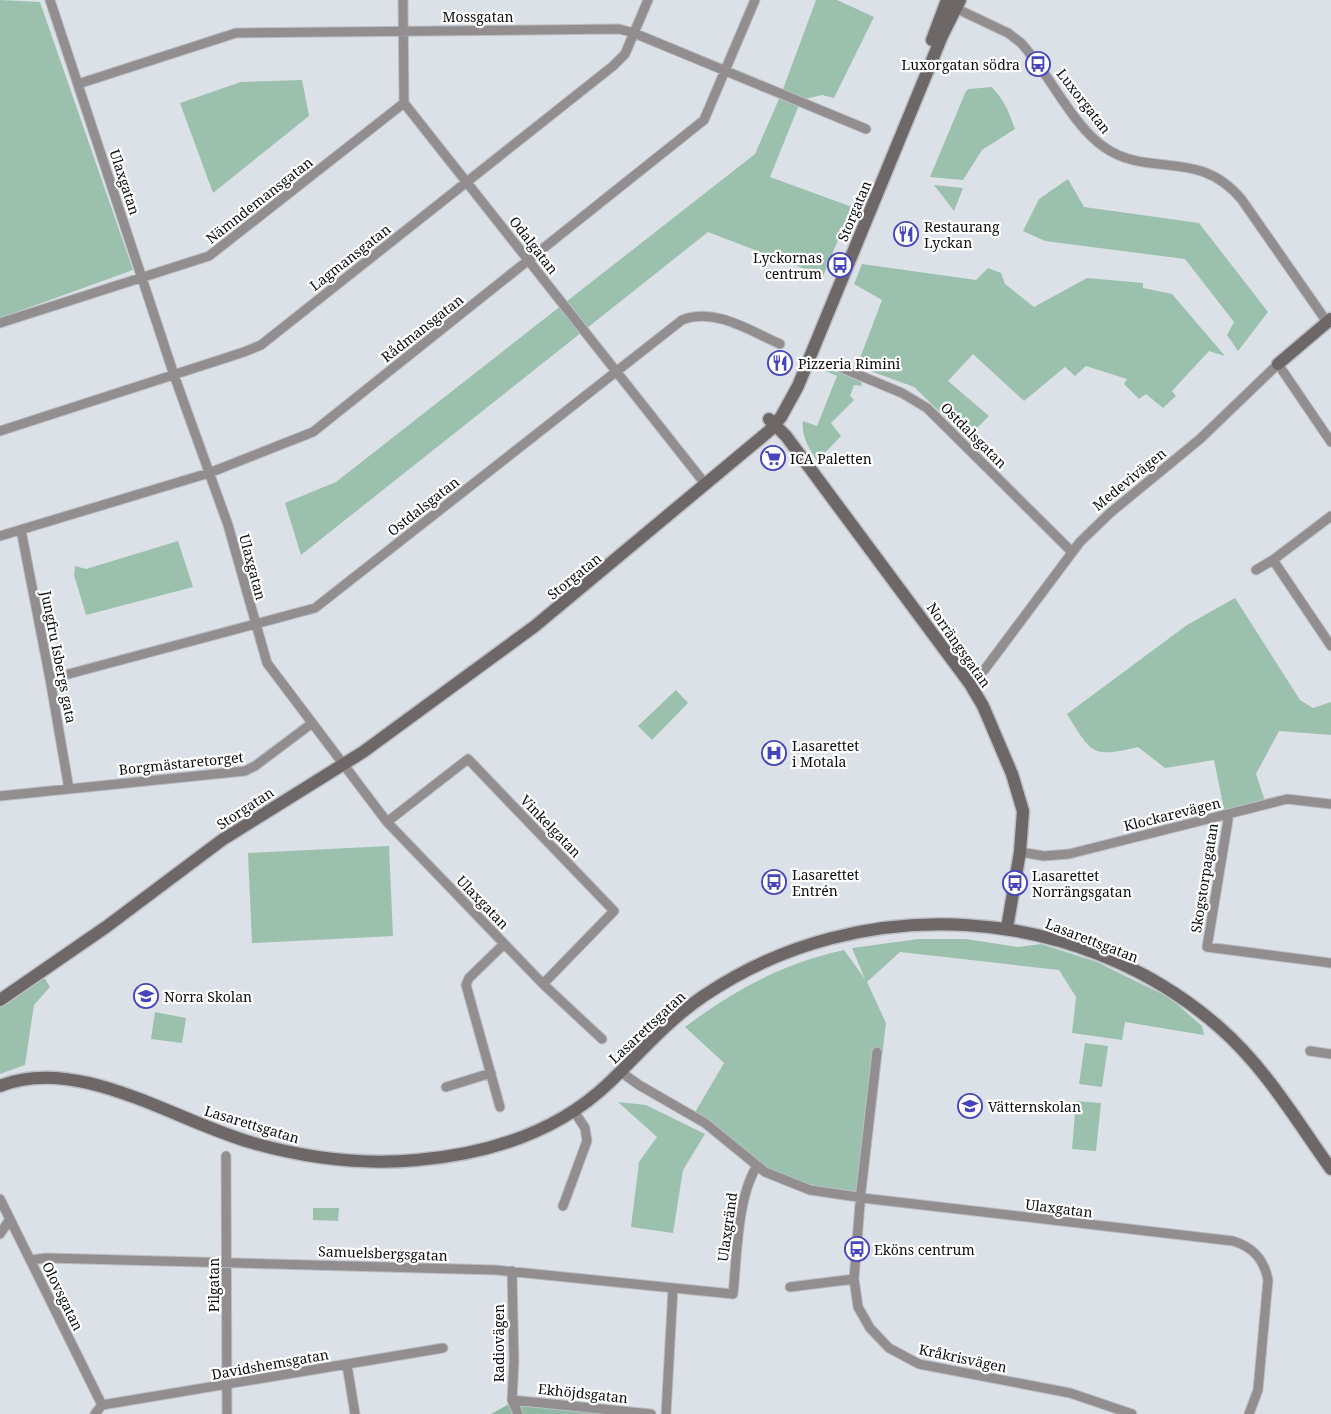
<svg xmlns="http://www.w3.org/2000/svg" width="1331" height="1414" font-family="'Noto Serif',serif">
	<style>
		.green { fill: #9bc0ad }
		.forest { fill: #8fb8a3 }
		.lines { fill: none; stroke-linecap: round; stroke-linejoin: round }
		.street-casing { stroke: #bbbec4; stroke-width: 11 }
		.secondary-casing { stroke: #bbbec4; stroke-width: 15 }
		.street { stroke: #928e8f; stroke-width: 9 }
		.secondary { stroke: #6d6768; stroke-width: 12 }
		.labels { text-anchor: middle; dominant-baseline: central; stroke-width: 4.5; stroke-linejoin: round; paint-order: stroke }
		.street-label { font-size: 14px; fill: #0b0c0e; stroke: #fff }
		.poi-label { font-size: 14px; fill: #0b0c0e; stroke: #fff; text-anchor: start }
	</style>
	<rect width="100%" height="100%" fill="#dce0e7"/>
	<path class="green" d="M0,0L40,2L133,270L0,318Z
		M816,0H837L874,17L834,98L822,95L801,100L770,177L852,207L823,276L708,232L301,555L285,503L336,482L755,154L782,92Z
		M302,80L309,116L213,193L180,103L241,82Z
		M992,87C1005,102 1008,110 1015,129L982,150L963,180L930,177L966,91L969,89Z
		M1068,179L1084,207L1199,223L1268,312L1238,351L1227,335L1234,322L1185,259L1045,241L1023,231L1039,199Z
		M934,185L963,188L954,211Z
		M862,264L976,280L988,268L1001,273L1005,284L1034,307L1087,278L1143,283V288L1172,294L1225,356L1209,351L1172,391L1176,396L1163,408L1146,394L1139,399L1124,384L1127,379L1086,366L1075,376L1065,367L1024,401L973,354L948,381L989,416L967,438L914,387L857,366L882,300L854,284Z
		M823,366L861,382L862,386L854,385L850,396L854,400L831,423L841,436L817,461C809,448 801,436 803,421L817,426L837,376L821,369Z
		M178,541L193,587L86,615L74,575L75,566L86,569Z
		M1235,598L1300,700L1313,708L1331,702V735L1279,731L1256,774L1267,807L1226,819L1214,760L1165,768L1138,747C1091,758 1092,754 1067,714L1187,625Z
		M676,690L688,703L652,740L638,726Z
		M389,846L393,936L252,943L248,853Z
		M919,939H966L1018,947L1041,944L1097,962L1170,998L1202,1026L1204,1035L1125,1022L1122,1040L1072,1033L1076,997L1059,970L900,952L867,982L886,1023L865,1200L821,1196L754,1167L694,1114L724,1063L685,1027C734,990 784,963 844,950L865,979L852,948Z
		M42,974L50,987L34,1005L25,1065L0,1074V1004Z
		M155,1012L186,1018L182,1043L151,1039Z
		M1085,1043L1108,1046L1102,1087L1079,1084Z
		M1076,1101L1101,1103L1096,1151L1072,1149Z
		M618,1102L646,1105L705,1134L683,1170L673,1233L631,1227L639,1162L657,1137Z
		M313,1208H339L338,1221L313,1220Z"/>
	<path class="forest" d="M511,1403L641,1414H491Z"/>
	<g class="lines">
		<defs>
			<path id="street" d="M50,0L174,375L228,525L267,663L387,822L543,984L602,1039
				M403,0L404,103L706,485
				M951,6L1008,33L1021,43C1049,73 1072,125 1104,147C1149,179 1199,147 1242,200L1327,322
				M78,84L236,33L619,29L634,33L866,129
				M0,323L209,256L404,103
				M837,366L902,393L927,408L1072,552
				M0,431L244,352L261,345L613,66L625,54L648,0
				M1331,516L1273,560L1331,646
				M21,530L50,679L69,789
				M0,536L209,473L313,432L704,120L755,0
				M1256,570L1273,560
				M50,679L315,608L682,320C715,307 750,331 780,344
				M970,684L985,669L1080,542L1110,513L1200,439L1278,364L1331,442
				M0,796L245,771L255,766L311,724
				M1229,814L1207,947L1331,963
				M387,822L468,759L614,911L543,984
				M1020,852L1044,856L1069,854L1287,799L1331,804
				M1310,1051L1331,1054
				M877,1052L861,1191L854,1279L858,1307L870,1328L889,1348L919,1364L1070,1393L1132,1414
				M621,1072L639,1085L705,1123L765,1172L810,1190L871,1199L1233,1241C1253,1247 1264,1259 1268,1280L1258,1390L1249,1414
				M446,1087L491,1073
				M500,1107L466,985L469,978L504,944
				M226,1156L227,1414
				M0,1199L102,1405
				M563,1206L587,1141L585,1128L574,1111
				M0,1234L10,1219
				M30,1260L46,1258L496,1270L733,1294C737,1257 737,1197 757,1166
				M512,1271L514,1362L512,1400L518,1414
				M790,1287L854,1279
				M347,1365L355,1414
				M512,1400L651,1414
				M102,1405L443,1348
				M95,1414L102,1405
				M666,1414L673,1288"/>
			<path id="secondary" d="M932,40L947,0
				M1278,364L1331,319
				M769,419L786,436L970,684L983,706L1012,774L1023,811L1020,852L1007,928
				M0,1000L106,927L222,840L363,752L535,626L769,431L781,417L798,386L942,36L960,0
				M0,1086C78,1054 177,1122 253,1143C306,1158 362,1165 417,1160C488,1154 558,1132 610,1082C641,1052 669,1019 705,995C861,890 1077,903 1219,1027C1265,1067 1296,1120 1331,1169"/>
		</defs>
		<use href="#street" class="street-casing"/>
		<use href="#secondary" class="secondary-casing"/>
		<use href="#street" class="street"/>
		<use href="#secondary" class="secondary"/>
	</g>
	<defs>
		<symbol id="bus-ring" viewBox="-11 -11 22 22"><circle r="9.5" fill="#fff" stroke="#4745bb" stroke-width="1.5"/><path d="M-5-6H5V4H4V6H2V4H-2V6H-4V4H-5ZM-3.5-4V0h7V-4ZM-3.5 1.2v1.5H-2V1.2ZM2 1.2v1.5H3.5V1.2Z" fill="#4745bb"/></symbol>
		<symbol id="restaurant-ring" viewBox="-11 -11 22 22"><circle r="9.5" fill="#fff" stroke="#4745bb" stroke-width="1.5"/><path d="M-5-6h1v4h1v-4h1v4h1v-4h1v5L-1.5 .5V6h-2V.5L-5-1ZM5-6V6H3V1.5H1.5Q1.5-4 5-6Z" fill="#4745bb"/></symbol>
		<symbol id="supermarket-ring" viewBox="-11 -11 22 22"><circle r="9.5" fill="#fff" stroke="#4745bb" stroke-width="1.5"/><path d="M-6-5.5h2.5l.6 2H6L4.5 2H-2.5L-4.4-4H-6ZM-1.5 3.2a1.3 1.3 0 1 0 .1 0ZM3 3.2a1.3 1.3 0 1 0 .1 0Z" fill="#4745bb"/></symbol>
		<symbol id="hospital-ring" viewBox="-11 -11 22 22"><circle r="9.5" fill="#fff" stroke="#4745bb" stroke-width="1.5"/><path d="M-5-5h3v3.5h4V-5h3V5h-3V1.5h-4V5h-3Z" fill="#4745bb"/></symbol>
		<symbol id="school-ring" viewBox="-11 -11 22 22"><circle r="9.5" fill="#fff" stroke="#4745bb" stroke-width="1.5"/><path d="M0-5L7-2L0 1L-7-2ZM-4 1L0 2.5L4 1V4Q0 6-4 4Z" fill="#4745bb"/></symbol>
	</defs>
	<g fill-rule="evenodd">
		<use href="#bus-ring" x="1024" y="50" width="28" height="28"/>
		<use href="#restaurant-ring" x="892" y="220" width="28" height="28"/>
		<use href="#bus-ring" x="826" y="251" width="28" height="28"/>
		<use href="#restaurant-ring" x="766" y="349" width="28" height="28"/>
		<use href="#supermarket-ring" x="759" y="444" width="28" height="28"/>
		<use href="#hospital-ring" x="760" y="739" width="28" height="28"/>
		<use href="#bus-ring" x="760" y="868" width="28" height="28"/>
		<use href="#bus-ring" x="1001" y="869" width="28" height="28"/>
		<use href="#school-ring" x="132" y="982" width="28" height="28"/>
		<use href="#school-ring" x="956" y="1092" width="28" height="28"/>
		<use href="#bus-ring" x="843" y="1235" width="28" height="28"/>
	</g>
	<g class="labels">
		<g class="street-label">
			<text x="478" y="16">Mossgatan</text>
			<text transform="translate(1084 101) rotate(52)">Luxorgatan</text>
			<text transform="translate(125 182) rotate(72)">Ulaxgatan</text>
			<text transform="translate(259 200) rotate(-38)">Nämndemansgatan</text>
			<text transform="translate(854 211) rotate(-67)">Storgatan</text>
			<text transform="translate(534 245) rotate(52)">Odalgatan</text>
			<text transform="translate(350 257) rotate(-38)">Lagmansgatan</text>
			<text transform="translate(422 328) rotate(-38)">Rådmansgatan</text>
			<text transform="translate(974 435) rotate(45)">Ostdalsgatan</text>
			<text transform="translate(1129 479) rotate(-39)">Medevivägen</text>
			<text transform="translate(423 506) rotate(-38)">Ostdalsgatan</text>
			<text transform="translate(253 567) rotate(75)">Ulaxgatan</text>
			<text transform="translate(574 576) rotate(-39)">Storgatan</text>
			<text transform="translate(959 645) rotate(55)">Norrängsgatan</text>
			<text transform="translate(59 657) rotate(79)">Jungfru Isbergs gata</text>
			<text transform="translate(181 763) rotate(-6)">Borgmästaretorget</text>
			<text transform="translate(245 808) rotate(-33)">Storgatan</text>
			<text transform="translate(1172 814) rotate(-14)">Klockarevägen</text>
			<text transform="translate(551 826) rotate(46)">Vinkelgatan</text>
			<text transform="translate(1204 878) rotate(-81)">Skogstorpagatan</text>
			<text transform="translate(483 902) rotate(46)">Ulaxgatan</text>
			<text transform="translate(1092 940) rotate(21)">Lasarettsgatan</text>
			<text transform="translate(647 1027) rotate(-43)">Lasarettsgatan</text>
			<text transform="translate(252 1124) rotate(17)">Lasarettsgatan</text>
			<text transform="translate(1059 1208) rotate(7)">Ulaxgatan</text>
			<text transform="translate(727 1227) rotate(-82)">Ulaxgränd</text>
			<text transform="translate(383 1253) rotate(2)">Samuelsbergsgatan</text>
			<text transform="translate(213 1285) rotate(-90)">Pilgatan</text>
			<text transform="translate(63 1296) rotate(64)">Olovsgatan</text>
			<text transform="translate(498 1343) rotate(-90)">Radiovägen</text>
			<text transform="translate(963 1358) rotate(12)">Kråkrisvägen</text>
			<text transform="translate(270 1364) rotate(-10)">Davidshemsgatan</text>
			<text transform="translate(583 1393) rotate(6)">Ekhöjdsgatan</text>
		</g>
		<g class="poi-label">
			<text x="1020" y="64" text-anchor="end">Luxorgatan södra</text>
			<text x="924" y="226">Restaurang<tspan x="924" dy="16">Lyckan</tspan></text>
			<text x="822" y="257" text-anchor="end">Lyckornas<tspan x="822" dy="16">centrum</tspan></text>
			<text x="798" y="363">Pizzeria Rimini</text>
			<text x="790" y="458">ICA Paletten</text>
			<text x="792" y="745">Lasarettet<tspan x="792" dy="16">i Motala</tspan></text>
			<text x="792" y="874">Lasarettet<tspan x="792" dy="16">Entrén</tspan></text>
			<text x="1032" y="875">Lasarettet<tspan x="1032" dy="16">Norrängsgatan</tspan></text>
			<text x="164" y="996">Norra Skolan</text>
			<text x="988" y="1106">Vätternskolan</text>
			<text x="874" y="1249">Eköns centrum</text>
		</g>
	</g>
</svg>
